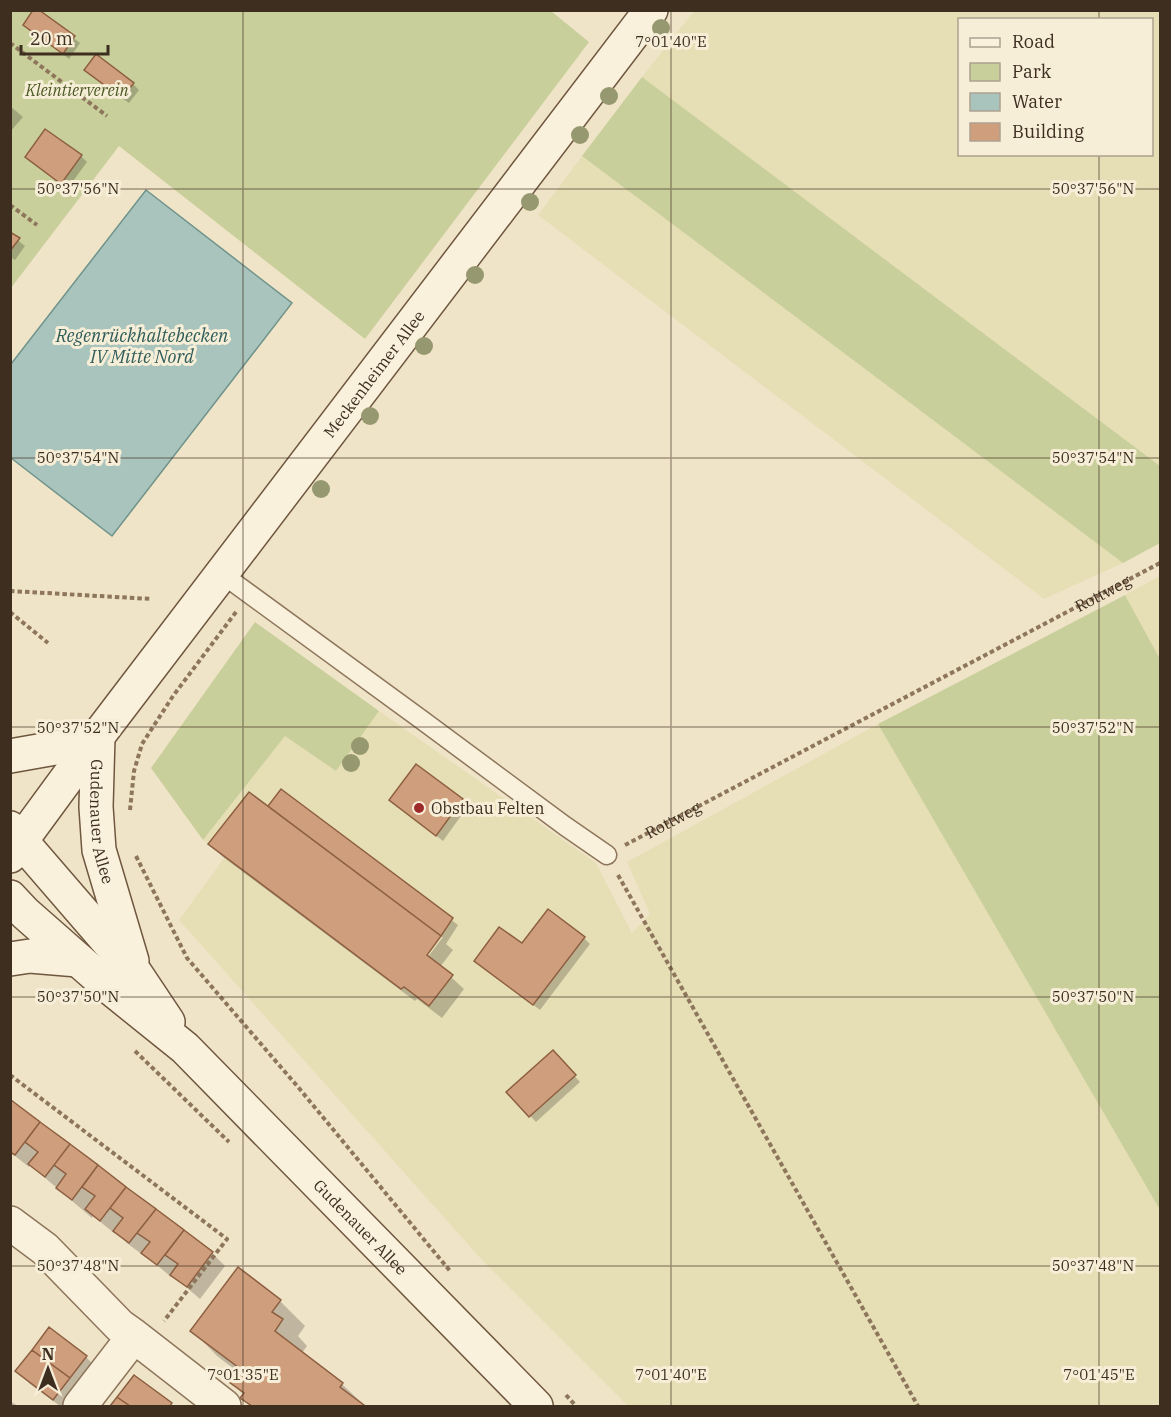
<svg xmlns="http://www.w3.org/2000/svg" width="1171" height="1417" font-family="'IBM Plex Serif',serif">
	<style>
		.farmland { fill: #e6deb5; fill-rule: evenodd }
		.green { fill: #c9cf9b }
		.water { fill: #a9c4bc; stroke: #6f938a; stroke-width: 1.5 }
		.shadow { fill: #0003; fill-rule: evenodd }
		.building { fill: #cf9f7d; stroke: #8d5f41; stroke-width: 1.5 }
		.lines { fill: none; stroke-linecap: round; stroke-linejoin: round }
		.service-casing { stroke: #8d765c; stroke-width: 21 }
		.minor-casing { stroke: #8d765c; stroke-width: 36 }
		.secondary-casing { stroke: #6f573f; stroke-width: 36 }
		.path { stroke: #8d765c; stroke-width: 4; stroke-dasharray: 4.5 3; stroke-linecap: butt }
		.service { stroke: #faf1dc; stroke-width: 18 }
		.minor { stroke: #faf1dc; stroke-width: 33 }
		.secondary { stroke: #faf1dc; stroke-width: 33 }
		.tree { fill: #96986f }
		.ticks { fill: none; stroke: #3d2e20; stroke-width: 1.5; stroke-opacity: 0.45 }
		.poi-dot { fill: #9e2a2b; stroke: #f7eed8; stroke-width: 2 }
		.labels { text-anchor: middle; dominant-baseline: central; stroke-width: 6; stroke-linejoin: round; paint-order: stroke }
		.park-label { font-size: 16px; font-style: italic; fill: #4d5a26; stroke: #f7eed8 }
		.street-label { font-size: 16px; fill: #3d2e20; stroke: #f7eed8 }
		.poi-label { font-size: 16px; fill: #3d2e20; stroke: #f7eed8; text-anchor: start }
		.water-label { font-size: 18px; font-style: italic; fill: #2f5d5a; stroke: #f7eed8 }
		.ticks-label { font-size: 15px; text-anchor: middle; fill: #3d2e20; stroke: #f7eed8; stroke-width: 6; stroke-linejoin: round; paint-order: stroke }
	</style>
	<rect width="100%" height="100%" fill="#f0e4c8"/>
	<path class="farmland" d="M694,11H1160V466L642,77ZM960,20H1152V154H960Z
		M582,156L1123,563L1044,599L538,215Z
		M1160,576V659L1125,595Z
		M379,711L596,863L632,933L650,914L627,862L878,724L1160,1210V1406H628L482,1260L179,920L225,857L203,840L285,735L336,771Z"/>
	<path class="green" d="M10,11H551L589,42L365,339L119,146L11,288Z
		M642,77L1160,466V543L1123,563L582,156Z
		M1125,595L1160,659V1210L878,724Z
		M255,622L379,711L336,771L285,736L203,840L151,768Z"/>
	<path class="water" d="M146,190L292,303L112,536L11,458V364Z"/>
	<path class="shadow" d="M37,10L80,43L69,59L25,25Z
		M92,76L133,84L139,90L129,103Z
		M10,106L23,117L10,132Z
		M81,156L87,162L68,188L27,157Z
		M10,234L25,246L15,260L10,257Z
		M416,766L468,806L443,841L391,800Z
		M281,791L458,925L446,944L453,950L440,967L464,989L442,1018L417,999L415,1001L223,857L210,844L274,813ZM439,937H443L424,962L421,961Z
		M584,938L590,944L540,1010L476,961L522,945Z
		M552,1052L580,1082L536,1122L508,1092Z
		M12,1102L212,1253L225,1266L200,1299L172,1275L171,1277L144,1254L143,1255L128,1244L115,1231L114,1233L93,1216L92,1218L30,1165L29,1167L10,1152Z
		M238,1269L280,1301L305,1326L298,1336L307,1346L302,1353L342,1384L365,1406H251L242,1397L244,1395L231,1382L238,1372L217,1356L192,1330Z
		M49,1329L86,1357L99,1370L71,1406H60L30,1384L17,1371Z
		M134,1377L171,1404L173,1406H112Z
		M10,1401L18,1406H10Z"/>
	<path class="building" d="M33,10H39L75,36L63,54L23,25Z
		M96,54L134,83L122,98L84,70Z
		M45,129L82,155L61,184L25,157Z
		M10,232L20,238L10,251Z
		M416,764L463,799L436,836L389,800Z
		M281,789L453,918L441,936L268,806Z
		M249,792L441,936L427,955L453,975L429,1006L404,987L401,989L208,844Z
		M548,909L585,937L533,1005L474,961L499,927L522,943Z
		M553,1050L576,1075L529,1117L506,1092Z
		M11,1100L40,1122L15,1155L10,1152Z
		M40,1122L70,1144L45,1177L28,1164L38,1152L25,1142Z
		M70,1144L98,1165L72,1200L56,1188L66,1174L54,1165Z
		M98,1165L126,1187L100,1221L85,1209L95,1196L82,1187Z
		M126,1187L156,1209L129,1243L113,1231L123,1218L110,1208Z
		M156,1209L184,1230L157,1265L141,1253L150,1242L137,1233Z
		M184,1230L213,1252L187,1287L170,1275L178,1264L165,1255Z
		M238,1267L281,1300L272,1312L283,1319L275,1331L343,1383L340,1387L364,1405L363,1406H252L240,1398L244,1393L229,1382L239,1368L190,1331Z
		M49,1327L87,1356L70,1378L32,1350Z
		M32,1350L70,1378L53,1400L15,1371Z
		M134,1375L172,1403L170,1406H130L117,1397Z
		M117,1397L130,1406H110Z"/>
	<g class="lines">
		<defs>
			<path id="service" d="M222,574L422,720L565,826L607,855"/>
			<path id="minor" d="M10,1223L45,1249L120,1326L134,1336L80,1406
				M134,1336L224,1406"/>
			<g id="secondary">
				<path id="s2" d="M98,736L96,807L99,850L132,961"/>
				<path d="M10,756L61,747L98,736"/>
				<path d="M10,828L136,974L168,1022"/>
				<path id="s3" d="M10,856L98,736L651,10"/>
				<path id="s4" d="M10,897L25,913L108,986L185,1048L536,1406"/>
				<path d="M10,959L30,956L78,960"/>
			</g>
		</defs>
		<use href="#service" class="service-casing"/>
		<use href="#minor" class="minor-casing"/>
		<use href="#secondary" class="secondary-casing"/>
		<g class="path">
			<path d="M10,43L107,116"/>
			<path d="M10,205L37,225"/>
			<path d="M10,591L152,599"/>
			<path d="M10,612L48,643"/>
			<path d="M130,810L134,771L142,744L173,696L236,612"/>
			<path id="s1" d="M625,845L1160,563"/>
			<path d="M136,856L187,958L298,1087L450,1271"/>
			<path d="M618,875L918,1406"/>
			<path d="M135,1051L229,1142"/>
			<path d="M10,1075L227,1239L164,1321"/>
			<path d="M566,1395L576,1406"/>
		</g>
		<use href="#service" class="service"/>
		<use href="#minor" class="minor"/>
		<use href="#secondary" class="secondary"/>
	</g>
	<g class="tree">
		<circle cx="661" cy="28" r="9"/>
		<circle cx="609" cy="96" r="9"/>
		<circle cx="580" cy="135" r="9"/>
		<circle cx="530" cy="202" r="9"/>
		<circle cx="475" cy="275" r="9"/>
		<circle cx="424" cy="346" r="9"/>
		<circle cx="370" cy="416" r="9"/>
		<circle cx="321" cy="489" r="9"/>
		<circle cx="360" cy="746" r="9"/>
		<circle cx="351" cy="763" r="9"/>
	</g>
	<path class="ticks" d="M243,10V1406M671,10V1406M1099,10V20M1099,154V1406M10,189H1160M10,458H1160M10,727H1160M10,997H1160M10,1266H1160"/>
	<circle class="poi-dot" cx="419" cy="808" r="6"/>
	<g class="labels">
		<g class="park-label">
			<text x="77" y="90">Kleintierverein</text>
		</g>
		<g class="street-label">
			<text stroke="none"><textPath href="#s3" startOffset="604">Meckenheimer Allee</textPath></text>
			<text stroke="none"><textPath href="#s1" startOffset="540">Rottweg</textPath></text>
			<text stroke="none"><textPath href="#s1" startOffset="54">Rottweg</textPath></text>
			<text stroke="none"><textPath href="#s2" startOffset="86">Gudenauer Allee</textPath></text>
			<text stroke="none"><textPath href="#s4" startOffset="482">Gudenauer Allee</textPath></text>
		</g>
		<g class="poi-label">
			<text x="431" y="808">Obstbau Felten</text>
		</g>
		<g class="water-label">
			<text x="142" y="335">Regenrückhaltebecken<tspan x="142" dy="21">IV Mitte Nord</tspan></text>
		</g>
	</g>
	<g class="ticks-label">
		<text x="671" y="47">7°01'40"E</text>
		<text x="78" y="194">50°37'56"N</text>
		<text x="1093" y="194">50°37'56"N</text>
		<text x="78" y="463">50°37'54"N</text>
		<text x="1093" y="463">50°37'54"N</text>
		<text x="78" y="733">50°37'52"N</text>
		<text x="1093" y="733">50°37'52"N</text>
		<text x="78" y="1002">50°37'50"N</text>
		<text x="1093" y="1002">50°37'50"N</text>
		<text x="78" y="1271">50°37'48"N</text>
		<text x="1093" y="1271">50°37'48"N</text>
		<text x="243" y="1380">7°01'35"E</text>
		<text x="671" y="1380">7°01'40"E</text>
		<text x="1099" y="1380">7°01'45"E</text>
	</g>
	<rect width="1171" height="1417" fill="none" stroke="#3d2e20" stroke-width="24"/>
	<rect x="958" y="18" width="195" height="138" fill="#f7eed8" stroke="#ada18e" stroke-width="1.5"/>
	<rect x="970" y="38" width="30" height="9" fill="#faf1dc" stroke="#ada18e" stroke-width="1.5"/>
	<text x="1012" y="48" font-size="18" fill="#3d2e20">Road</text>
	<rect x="970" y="63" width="30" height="18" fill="#c9cf9b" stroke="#ada18e" stroke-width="1.5"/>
	<text x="1012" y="78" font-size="18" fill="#3d2e20">Park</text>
	<rect x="970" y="93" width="30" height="18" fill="#a9c4bc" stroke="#ada18e" stroke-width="1.5"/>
	<text x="1012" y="108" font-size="18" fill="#3d2e20">Water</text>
	<rect x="970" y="123" width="30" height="18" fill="#cf9f7d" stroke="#ada18e" stroke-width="1.5"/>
	<text x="1012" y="138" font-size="18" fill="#3d2e20">Building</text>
	<g transform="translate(48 1369)" stroke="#f7eed8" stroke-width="4.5" paint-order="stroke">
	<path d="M0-4.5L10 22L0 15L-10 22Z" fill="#3d2e20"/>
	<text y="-9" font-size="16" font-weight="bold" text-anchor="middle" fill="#3d2e20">N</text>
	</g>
	<path d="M21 45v9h87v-9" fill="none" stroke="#3d2e20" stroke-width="3"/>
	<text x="30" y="45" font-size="18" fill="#3d2e20" stroke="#f7eed8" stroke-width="4.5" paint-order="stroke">20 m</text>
</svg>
